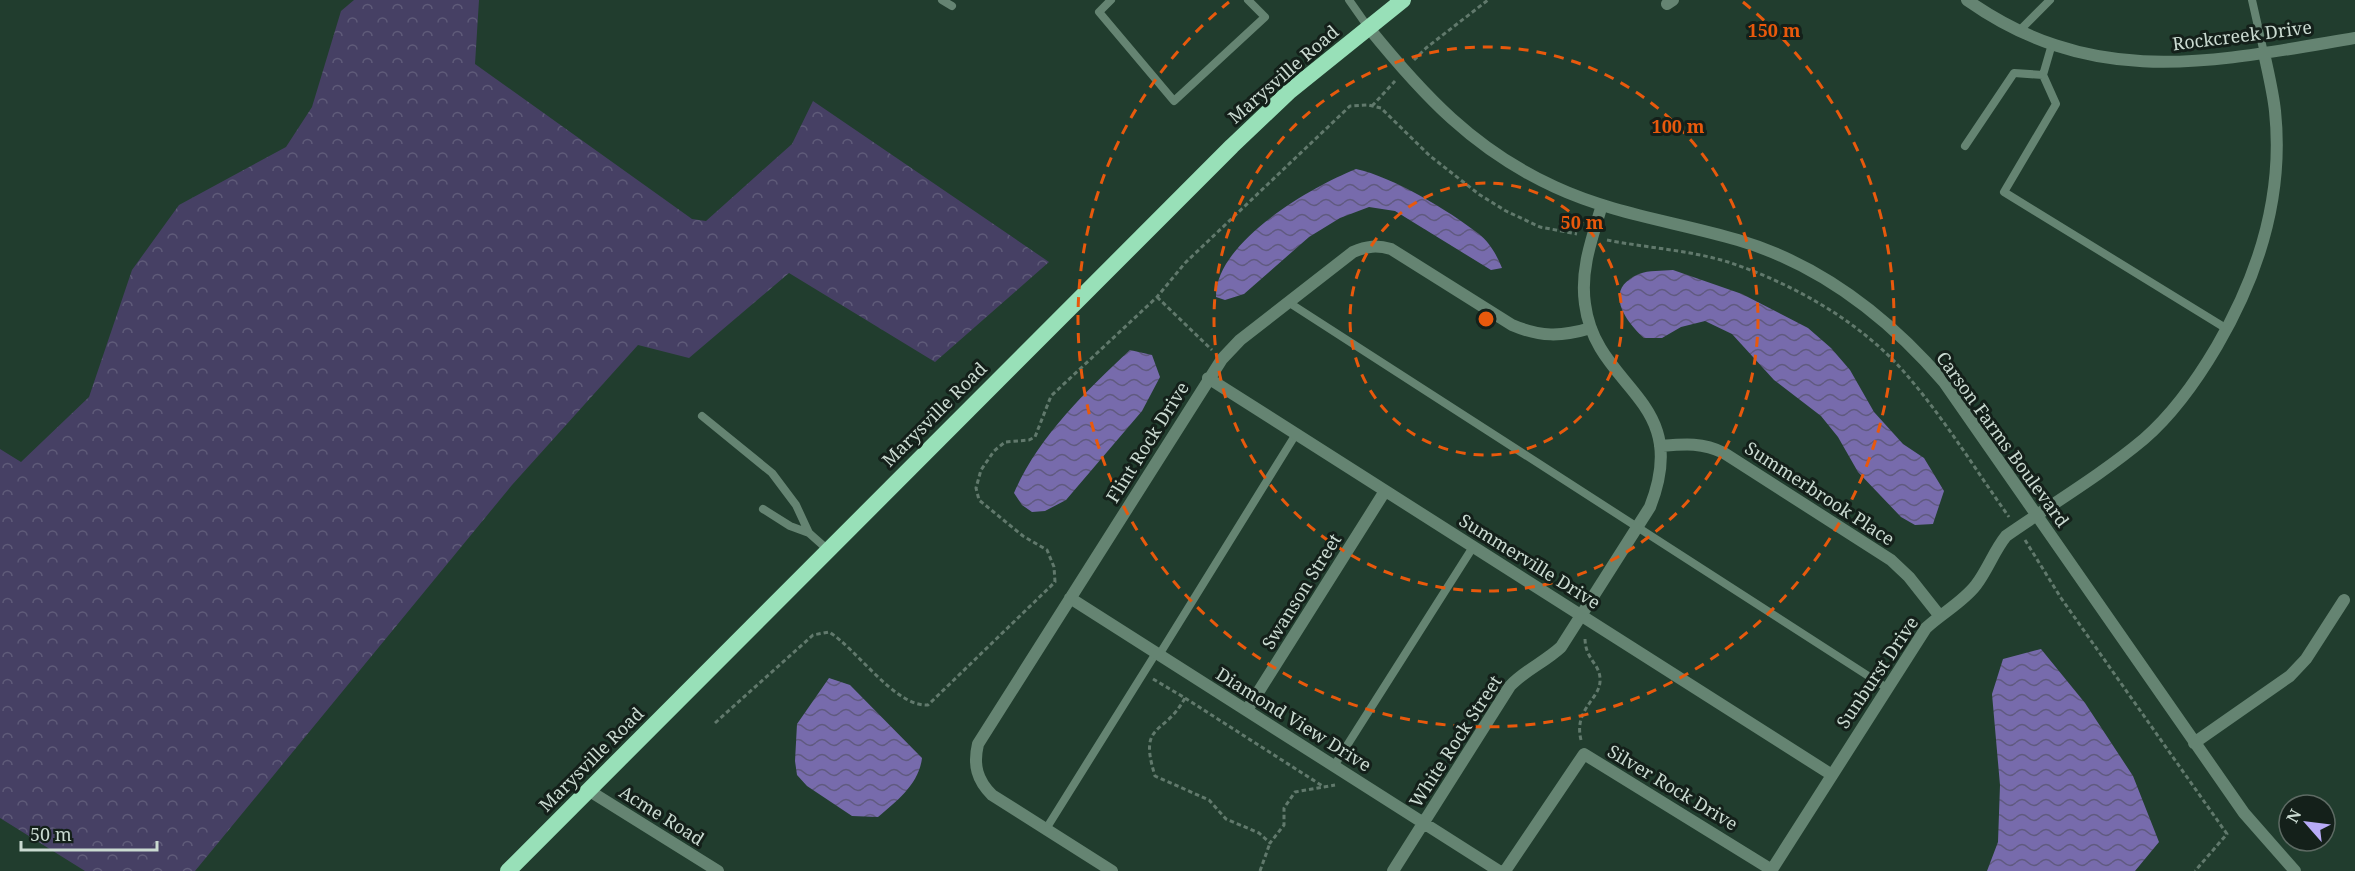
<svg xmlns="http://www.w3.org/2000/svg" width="2355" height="871" font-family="'Noto Serif',serif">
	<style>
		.forest { fill: url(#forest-crowns) }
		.water { fill: url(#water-waves) }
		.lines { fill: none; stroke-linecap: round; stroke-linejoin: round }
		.path { stroke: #61796c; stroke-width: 3; stroke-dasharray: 4.5 3; stroke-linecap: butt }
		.service { stroke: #658472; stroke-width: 8 }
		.minor { stroke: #658472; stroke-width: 12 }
		.trunk { stroke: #98e0b8; stroke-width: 16 }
		.ring { fill: none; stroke: #e8590c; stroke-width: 3; stroke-dasharray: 10 8 }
		.labels { text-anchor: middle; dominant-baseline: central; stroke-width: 6; stroke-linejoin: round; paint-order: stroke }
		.street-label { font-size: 18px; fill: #cadad1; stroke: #14201a }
		.centre { fill: #e8590c; stroke: #14201a; stroke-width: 3 }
		.ring-label { font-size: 18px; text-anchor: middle; font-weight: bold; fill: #e8590c; stroke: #14201a; stroke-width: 6; stroke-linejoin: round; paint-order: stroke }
	</style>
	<defs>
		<pattern id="forest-crowns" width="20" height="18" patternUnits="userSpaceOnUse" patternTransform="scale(1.5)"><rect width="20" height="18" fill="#464064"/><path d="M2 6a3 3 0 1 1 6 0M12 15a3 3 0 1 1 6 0" fill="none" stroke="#5f5b79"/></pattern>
		<pattern id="water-waves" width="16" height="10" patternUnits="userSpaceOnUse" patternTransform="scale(1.5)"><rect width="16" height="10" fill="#776bac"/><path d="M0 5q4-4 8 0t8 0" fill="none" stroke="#605a80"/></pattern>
	</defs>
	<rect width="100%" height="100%" fill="#213d2e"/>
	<path class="forest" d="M354,0H479L475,64L692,219L706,221L792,144L813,101L1049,262L935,362L789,273L689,358L638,345L512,485L195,871H85L0,818V449L21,462L89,397L132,270L179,205L286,147L312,107L341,11Z"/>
	<path class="water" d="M1356,169C1393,177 1448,210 1479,234C1489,242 1497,255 1502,268L1491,270L1395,211L1369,207L1340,218L1309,237L1244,294L1225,300L1216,297C1215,242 1311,187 1356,169Z
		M1673,270L1742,294L1808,328L1831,348L1850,370L1874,412L1903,444L1924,458L1944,491L1933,524L1915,525L1901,517L1858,472L1838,437L1821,416L1774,380L1732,334L1705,321L1681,327L1662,338H1644C1624,320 1603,289 1639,274C1649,270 1662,271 1673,270Z
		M1130,350L1152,355L1160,377L1142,411L1066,500L1045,511L1032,512L1022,505L1014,493C1038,437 1086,391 1130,350Z
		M2041,649L2085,703L2133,776L2159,842L2135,871H1987L1998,842L2000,785L1992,694L2003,659Z
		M829,678L850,685L922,758C919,784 897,801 878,817L852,816L807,786L797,775L795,761L797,724Z"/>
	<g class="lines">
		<path class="path" d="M1414,60L1426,48L1488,0
			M1372,106L1395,81
			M1607,240C1647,248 1689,250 1728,262C1792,283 1861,322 1905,373C1944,418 1975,469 2009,517
			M1157,297L1212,350
			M2025,540L2061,598L2227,834L2195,871
			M1153,679L1185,698C1164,737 1138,721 1155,776L1209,800L1226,819L1259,833L1270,843L1284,825V808L1295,792L1335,785
			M1185,698L1324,787
			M715,723L813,635L829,632C857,649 895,707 928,705L1055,582L1054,567L1047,550L1023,536L979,500L976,488L981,470L994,451L1005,442L1029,440L1035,437L1051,396L1157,297L1185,263L1350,106L1368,105L1381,108L1430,156L1480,195L1506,211L1540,227L1577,234
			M1581,740C1573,708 1602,699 1600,678C1599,663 1585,659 1585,638
			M1260,871L1270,843"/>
		<path class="service" d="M942,0L952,6
			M1111,0L1099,12L1174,101L1265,17L1248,0
			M1349,0L1368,27
			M2252,0L2264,53
			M2019,31L2050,0
			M2052,44L2043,75L2056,104L2004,192L2227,329
			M1965,146L2014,73L2043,75
			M1288,302L1887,688
			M702,416L772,473L796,505L809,533L827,549
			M763,509L790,526L809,533
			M1159,655L1296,434
			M1334,766L1473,547
			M1046,829L1156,653"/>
		<path class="minor" d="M1967,0C2095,90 2212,62 2355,38
			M1667,4L1673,0
			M1368,27C1423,95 1474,150 1555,187C1613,214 1677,222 1738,240C1822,265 1888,317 1944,382L2244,813L2295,871
			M1208,378L1832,775
			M1660,446C1684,444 1702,442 1724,453L1891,560L1909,577L1939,615
			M1070,598L1499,871
			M1247,710L1385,491
			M2194,743L2290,676L2306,659L2344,600
			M588,790L718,871
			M1112,871L992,795C977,780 973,765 978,744L1222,359L1240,340L1353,252C1367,246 1377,245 1391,249L1512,325C1540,337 1561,337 1591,328
			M1393,871L1510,686C1525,670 1545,662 1561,647L1650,507C1693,398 1596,390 1585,304C1580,270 1592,238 1602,205
			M1505,871L1584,754L1772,870
			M1771,871L1926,628C1942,613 1963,602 1976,585C1988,569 1994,551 2006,536C2052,504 2101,475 2144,439C2174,413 2197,380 2217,346C2259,274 2284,196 2275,111C2273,92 2268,72 2264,53"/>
		<path class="trunk" d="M508,871L1232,146L1290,91L1403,0"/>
	</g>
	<g class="ring">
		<circle cx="1486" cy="319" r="136"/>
		<circle cx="1486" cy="319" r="272"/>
		<path d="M1743 2A408 408 0 1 1 1229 2"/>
	</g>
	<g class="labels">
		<g class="street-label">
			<text transform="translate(2242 35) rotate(-7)">Rockcreek Drive</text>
			<text transform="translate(1283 74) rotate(-41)">Marysville Road</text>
			<text transform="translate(934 414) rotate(-45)">Marysville Road</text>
			<text transform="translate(2003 439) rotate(54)">Carson Farms Boulevard</text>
			<text transform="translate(1147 442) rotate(-58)">Flint Rock Drive</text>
			<text transform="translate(1820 493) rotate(33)">Summerbrook Place</text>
			<text transform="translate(1530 561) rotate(32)">Summerville Drive</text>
			<text transform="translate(1301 591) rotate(-58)">Swanson Street</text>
			<text transform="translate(1877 672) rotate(-56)">Sunburst Drive</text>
			<text transform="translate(1294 719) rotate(32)">Diamond View Drive</text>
			<text transform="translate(1455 741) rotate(-57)">White Rock Street</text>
			<text transform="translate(591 759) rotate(-45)">Marysville Road</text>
			<text transform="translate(1673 787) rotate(31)">Silver Rock Drive</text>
			<text transform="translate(662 815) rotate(32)">Acme Road</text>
		</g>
	</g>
	<circle cx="1486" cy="319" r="9" class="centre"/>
	<g class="ring-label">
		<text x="1774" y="37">150 m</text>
		<text x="1678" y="133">100 m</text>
		<text x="1582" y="229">50 m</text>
	</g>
	<g transform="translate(2307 823) rotate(298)"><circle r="28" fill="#14201a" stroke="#5d6a63" stroke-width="1.5"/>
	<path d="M0-4.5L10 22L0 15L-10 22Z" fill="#b8abf7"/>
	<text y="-9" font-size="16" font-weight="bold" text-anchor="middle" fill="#cadad1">N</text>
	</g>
	<path d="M21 841v9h136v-9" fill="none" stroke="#cadad1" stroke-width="3"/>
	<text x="30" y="841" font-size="18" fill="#cadad1" stroke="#14201a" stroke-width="4.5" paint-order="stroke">50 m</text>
</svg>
